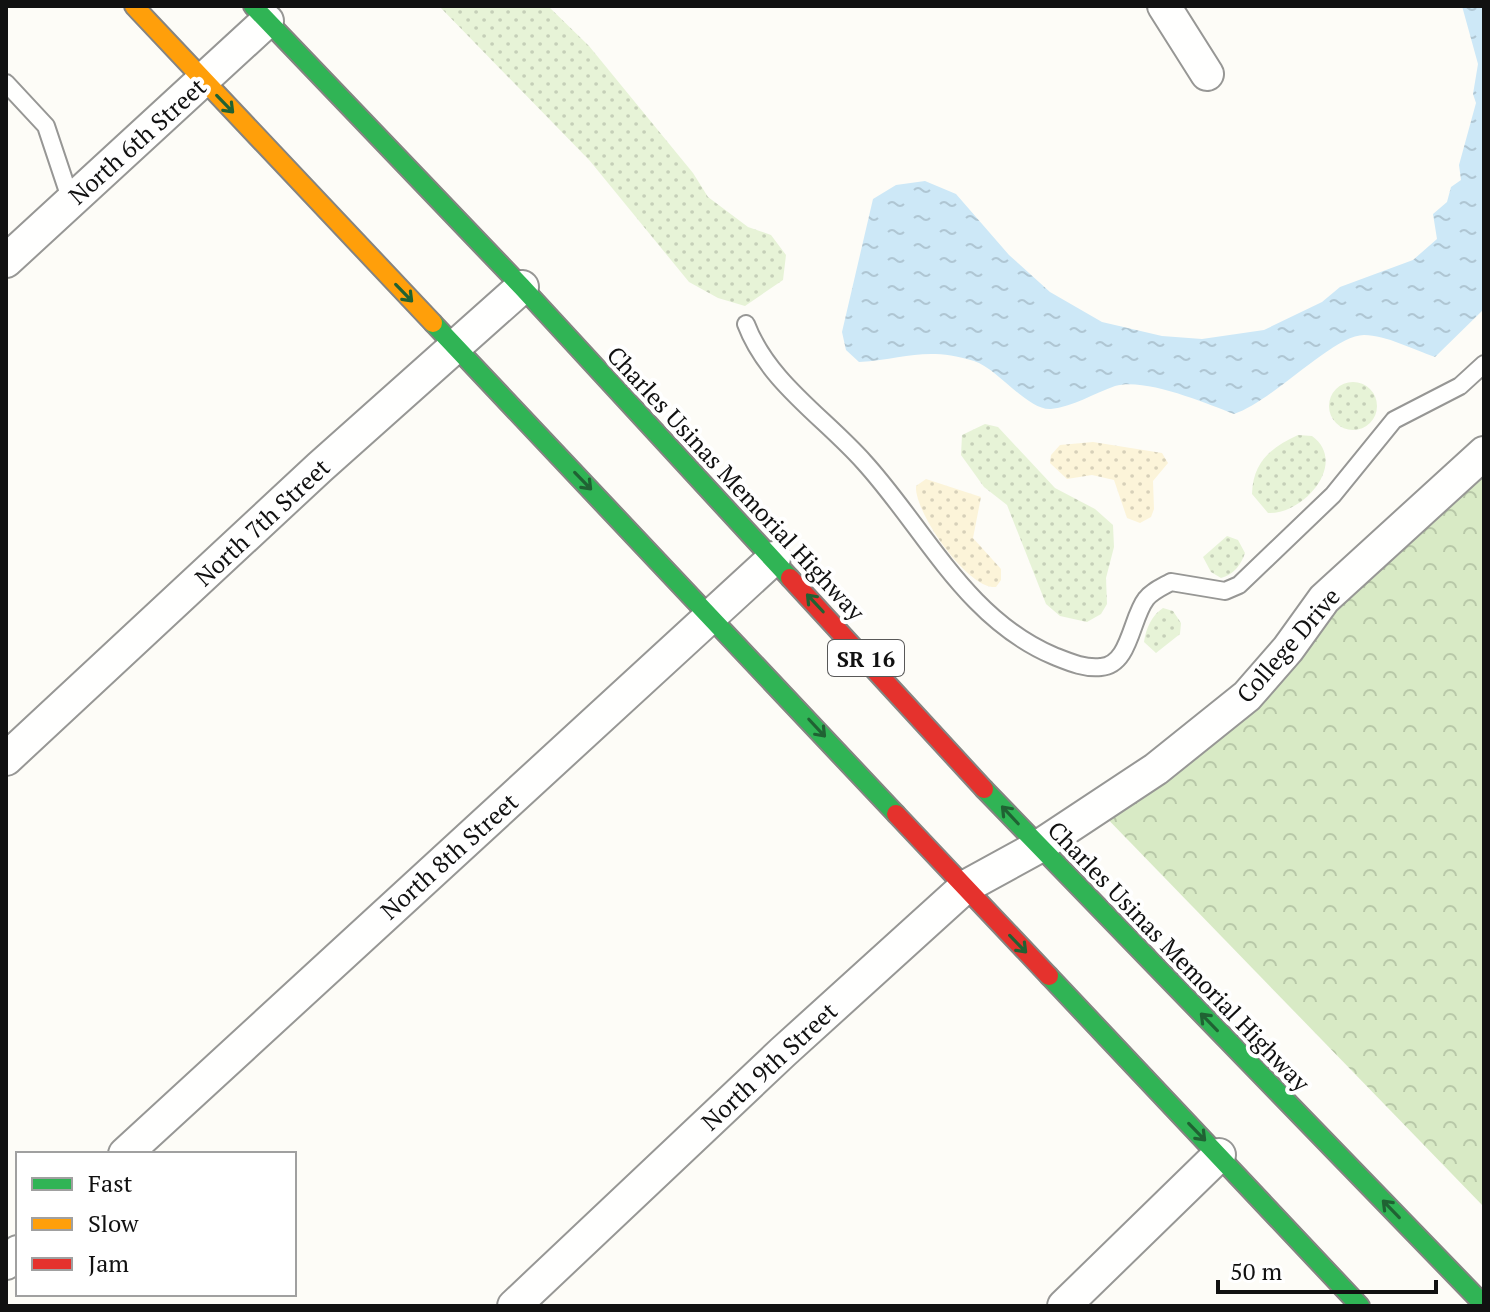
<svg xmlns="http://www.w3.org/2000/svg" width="1490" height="1312" font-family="'PT Serif',serif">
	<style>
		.grass { fill: url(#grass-dots) }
		.forest { fill: url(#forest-crowns) }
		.sand { fill: url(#sand-dots) }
		.water { fill: url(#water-ripples) }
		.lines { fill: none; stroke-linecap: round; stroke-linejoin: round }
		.lane-casing { stroke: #979795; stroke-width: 20 }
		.street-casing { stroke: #979795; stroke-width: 36 }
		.fast-casing { stroke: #858482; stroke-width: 22 }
		.slow-casing { stroke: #858482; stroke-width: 22 }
		.jam-casing { stroke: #858482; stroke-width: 22 }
		.lane { stroke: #fffffe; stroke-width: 16 }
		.street { stroke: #fffffe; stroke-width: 32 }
		.fast { stroke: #30b455; stroke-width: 18 }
		.slow { stroke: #ff9f0a; stroke-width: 18 }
		.jam { stroke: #e5322d; stroke-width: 18 }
		.oneway { stroke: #206233 }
		.labels { text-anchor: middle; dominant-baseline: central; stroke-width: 8; stroke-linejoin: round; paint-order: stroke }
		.shield { fill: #fff; stroke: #585858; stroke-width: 2 }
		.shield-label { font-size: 22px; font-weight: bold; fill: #111 }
		.street-label { font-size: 24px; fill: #111; stroke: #fff }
	</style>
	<defs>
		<pattern id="grass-dots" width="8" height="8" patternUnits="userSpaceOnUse" patternTransform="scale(2)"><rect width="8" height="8" fill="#e7f3d7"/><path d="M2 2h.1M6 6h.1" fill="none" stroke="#c5cfb8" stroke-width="1.8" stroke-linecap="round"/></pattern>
		<pattern id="forest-crowns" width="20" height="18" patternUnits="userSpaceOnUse" patternTransform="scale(2)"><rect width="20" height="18" fill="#d8eac5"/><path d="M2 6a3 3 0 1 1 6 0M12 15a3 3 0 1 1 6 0" fill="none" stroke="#b8c8a8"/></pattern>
		<pattern id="sand-dots" width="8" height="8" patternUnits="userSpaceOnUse" patternTransform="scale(2)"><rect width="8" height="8" fill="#fcf4d9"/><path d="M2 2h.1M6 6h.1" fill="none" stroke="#d7d0b9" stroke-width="1.8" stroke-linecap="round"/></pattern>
		<pattern id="water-ripples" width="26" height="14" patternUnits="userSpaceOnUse" patternTransform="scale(2)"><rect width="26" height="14" fill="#cde8f7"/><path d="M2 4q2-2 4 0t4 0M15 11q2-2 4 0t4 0" fill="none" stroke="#afc6d3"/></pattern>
	</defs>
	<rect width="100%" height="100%" fill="#fdfcf7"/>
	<path class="grass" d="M439,6H548L589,46L693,173L708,197L748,227L771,235L786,255L783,280L745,306L718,298L689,282L590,161Z
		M1329 406a24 24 0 1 1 48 0a24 24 0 1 1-48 0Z
		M985,424L998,427L1055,488L1095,509L1113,525L1114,547L1106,578L1107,604L1101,614L1087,622L1060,616L1046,604L1007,505L984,487L961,455L962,435Z
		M1298,435L1312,436C1349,463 1303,515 1268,513L1252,494C1253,462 1270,448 1298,435Z
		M1227,536L1238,540L1245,553C1241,565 1233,575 1221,578L1211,572L1203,557Z
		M1163,608L1173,611L1181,623L1180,634L1156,653L1144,642C1146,628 1152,615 1163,608Z"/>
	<path class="forest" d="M1484,472V1207L1096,807Z"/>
	<path class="sand" d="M1093,442L1162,453L1168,463L1153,481L1154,509L1151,517L1140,523L1127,518L1114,480L1092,475L1067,479L1050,463L1051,455L1060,445Z
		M926,479L981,497L973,538L1001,569V580L996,587C968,590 914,512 916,486Z"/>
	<path class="water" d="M1462,6H1484V309L1435,357C1414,350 1386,335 1364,335C1333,335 1272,402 1234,414C1206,403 1144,377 1115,386C1095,393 1072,407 1051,409C1028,411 997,368 974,361C926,346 905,359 859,362L846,350L842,332L873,199L896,185L925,181L956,194L1009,255L1050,292L1102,322L1162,336L1202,339L1264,330L1322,302L1340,287L1413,260L1437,239L1433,214L1447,202L1451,187L1461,180L1459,165L1476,103L1473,94L1478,64Z"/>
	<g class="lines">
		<defs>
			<path id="lane" d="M6,83L46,126L71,201
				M746,324C768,382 824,417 864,462C925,529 966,619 1054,656C1069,662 1085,669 1101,667C1130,665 1131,618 1146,599C1152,591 1162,587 1171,582L1225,591L1239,585L1333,495L1394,420L1460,386L1484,364"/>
			<path id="street" d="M1164,6L1207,74
				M6,261L267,21
				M6,759L320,467L522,287
				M125,1154L774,558
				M6,1263L18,1252
				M514,1306L783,1052L965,887L1038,847L1156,769L1247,696L1288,649L1324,599L1484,453
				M1064,1306L1219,1155"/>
			<path id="fast" d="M253,6L522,287L790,578
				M433,323L896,814
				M984,789L1484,1305
				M1049,976L1360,1306"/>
			<path id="slow" d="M134,6L433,323"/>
			<path id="jam" d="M790,578L984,789
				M896,814L1049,976"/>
		</defs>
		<use href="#lane" class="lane-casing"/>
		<use href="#street" class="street-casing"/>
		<use href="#fast" class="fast-casing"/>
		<use href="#slow" class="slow-casing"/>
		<use href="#jam" class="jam-casing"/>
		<use href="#lane" class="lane"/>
		<use href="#street" class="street"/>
		<use href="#fast" class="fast"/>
		<use href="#slow" class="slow"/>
		<use href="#jam" class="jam"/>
	</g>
	<defs><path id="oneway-shaft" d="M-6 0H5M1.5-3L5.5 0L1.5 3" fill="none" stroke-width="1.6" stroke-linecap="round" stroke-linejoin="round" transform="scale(2)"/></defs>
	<g class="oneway">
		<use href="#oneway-shaft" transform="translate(225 104) rotate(46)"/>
		<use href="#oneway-shaft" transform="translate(404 293) rotate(46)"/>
		<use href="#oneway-shaft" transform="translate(583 481) rotate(46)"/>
		<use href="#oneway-shaft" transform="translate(815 603) rotate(-133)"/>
		<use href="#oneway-shaft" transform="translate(817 728) rotate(47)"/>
		<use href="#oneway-shaft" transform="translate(1010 815) rotate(-133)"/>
		<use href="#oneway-shaft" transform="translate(1018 944) rotate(46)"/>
		<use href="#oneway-shaft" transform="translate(1209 1022) rotate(-134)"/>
		<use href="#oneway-shaft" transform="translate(1197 1132) rotate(46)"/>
		<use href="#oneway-shaft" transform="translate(1391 1209) rotate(-134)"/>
	</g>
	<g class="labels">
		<rect class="shield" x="828" y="640" width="76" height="36" rx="6"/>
		<g class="shield-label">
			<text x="866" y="658">SR 16</text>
		</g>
		<g class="street-label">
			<text transform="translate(137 141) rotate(-42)">North 6th Street</text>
			<text transform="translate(736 483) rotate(47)">Charles Usinas Memorial Highway</text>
			<text transform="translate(262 522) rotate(-43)">North 7th Street</text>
			<text transform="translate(1288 645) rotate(-49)">College Drive</text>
			<text transform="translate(449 856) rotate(-42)">North 8th Street</text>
			<text transform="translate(1179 956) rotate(46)">Charles Usinas Memorial Highway</text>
			<text transform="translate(769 1066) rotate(-43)">North 9th Street</text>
		</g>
	</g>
	<rect width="1490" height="1312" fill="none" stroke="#111111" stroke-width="16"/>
	<rect x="16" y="1152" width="280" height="144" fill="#ffffff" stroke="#a0a0a0" stroke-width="2"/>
	<rect x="32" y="1178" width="40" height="12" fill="#30b455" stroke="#a0a0a0" stroke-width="2"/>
	<text x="88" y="1192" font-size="24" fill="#111111">Fast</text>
	<rect x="32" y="1218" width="40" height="12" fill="#ff9f0a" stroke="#a0a0a0" stroke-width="2"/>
	<text x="88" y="1232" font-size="24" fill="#111111">Slow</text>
	<rect x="32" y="1258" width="40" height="12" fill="#e5322d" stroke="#a0a0a0" stroke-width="2"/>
	<text x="88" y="1272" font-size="24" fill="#111111">Jam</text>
	<path d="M1218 1280v12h218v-12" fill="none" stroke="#111111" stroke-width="4"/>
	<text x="1230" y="1280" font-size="24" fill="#111111" stroke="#ffffff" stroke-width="6" paint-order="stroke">50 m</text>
</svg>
